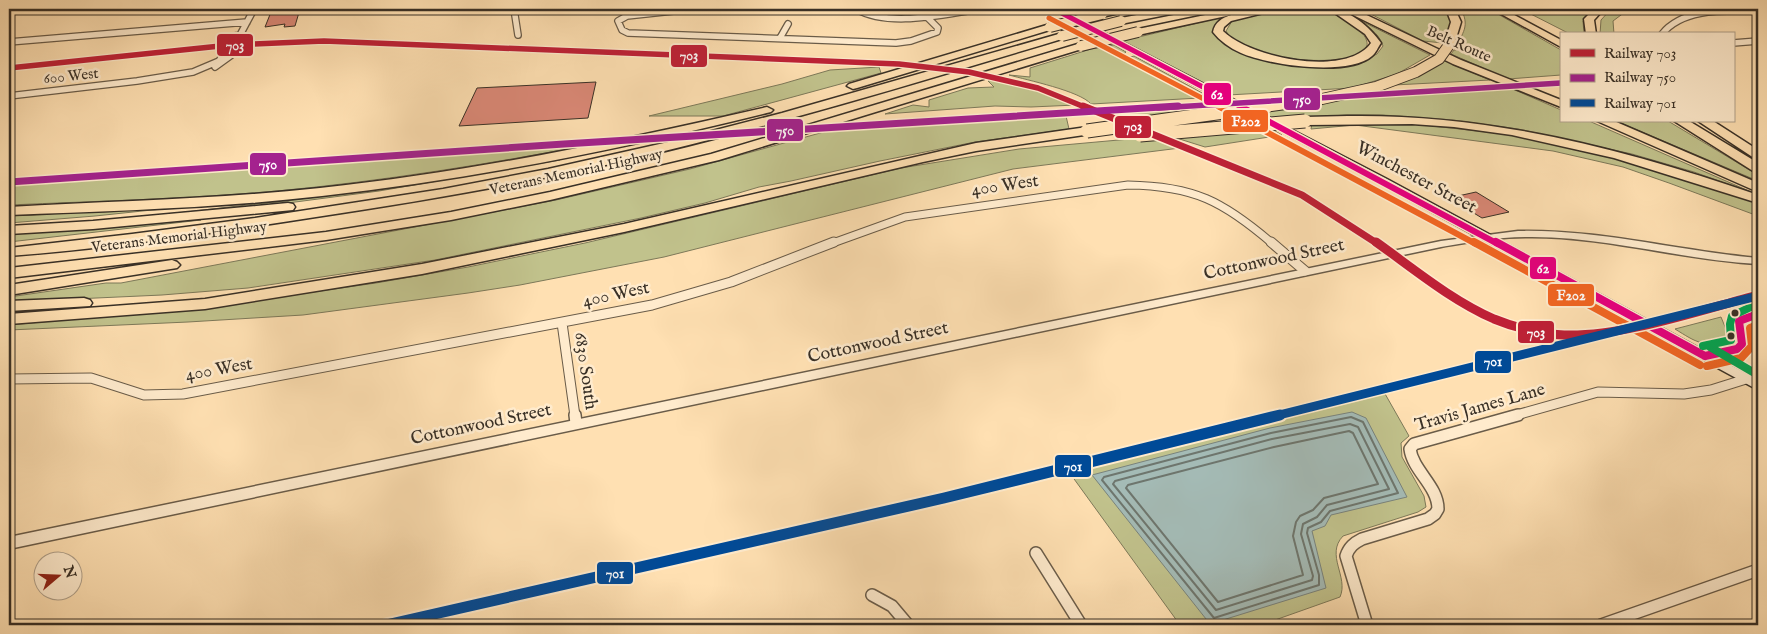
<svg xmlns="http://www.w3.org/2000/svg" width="1767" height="634" font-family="'IM FELL English',serif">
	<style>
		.green { fill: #c1c28c; stroke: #7d7959 }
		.water { fill: #a4bbb6; stroke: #79837c }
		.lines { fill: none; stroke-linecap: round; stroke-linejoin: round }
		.shore { stroke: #6e766e; stroke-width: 2 }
		.building { fill: #da8876; stroke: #393026 }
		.minor-far3-casing { stroke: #6a5c49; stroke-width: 8 }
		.minor-far2-casing { stroke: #6a5c49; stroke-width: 9 }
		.minor-far1-casing { stroke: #6a5c49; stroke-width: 11 }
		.minor-casing { stroke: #6a5c49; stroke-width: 14 }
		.tertiary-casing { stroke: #6a5c49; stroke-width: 3 }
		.secondary-casing { stroke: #393026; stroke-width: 3 }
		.motorway-casing { stroke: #393026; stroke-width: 3 }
		.minor-far3 { stroke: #ffebcd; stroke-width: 5.5 }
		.minor-far2 { stroke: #ffebcd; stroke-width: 7 }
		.minor-far1 { stroke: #ffebcd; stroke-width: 9 }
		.minor { stroke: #ffebcd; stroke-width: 11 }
		.tertiary { fill: #ffebcd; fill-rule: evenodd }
		.secondary { fill: #ffebcd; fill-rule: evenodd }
		.motorway { fill: #ffe0b2; fill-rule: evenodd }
		.motorway-bridge-far1-casing { stroke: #393026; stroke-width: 12; stroke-linecap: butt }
		.motorway-bridge-casing { stroke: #393026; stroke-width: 15; stroke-linecap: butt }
		.motorway-bridge-far1 { stroke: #ffe0b2; stroke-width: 10 }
		.motorway-bridge { stroke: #ffe0b2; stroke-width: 13 }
		.bus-1-far2-casing { stroke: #ffebcd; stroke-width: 8 }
		.bus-1-far1-casing { stroke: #ffebcd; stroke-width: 9 }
		.bus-1-casing { stroke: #ffebcd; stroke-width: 11 }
		.bus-2-far2-casing { stroke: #ffebcd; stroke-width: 8 }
		.bus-2-far1-casing { stroke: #ffebcd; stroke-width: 9 }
		.bus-2-casing { stroke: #ffebcd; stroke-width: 11 }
		.bus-3-casing { stroke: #ffebcd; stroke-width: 11 }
		.bus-1-far2 { stroke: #e5007d; stroke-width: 5 }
		.bus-1-far1 { stroke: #e5007d; stroke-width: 6 }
		.bus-1 { stroke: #e5007d; stroke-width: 8 }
		.bus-2-far2 { stroke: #f26522; stroke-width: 5 }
		.bus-2-far1 { stroke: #f26522; stroke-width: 6 }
		.bus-2 { stroke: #f26522; stroke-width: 8 }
		.bus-3 { stroke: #00a651; stroke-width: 8 }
		.rail-1-far2-casing { stroke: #ffebcd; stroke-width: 8 }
		.rail-1-far1-casing { stroke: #ffebcd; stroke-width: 10 }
		.rail-1-casing { stroke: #ffebcd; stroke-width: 12 }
		.rail-2-far1-casing { stroke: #ffebcd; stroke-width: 8 }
		.rail-2-casing { stroke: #ffebcd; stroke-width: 10 }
		.rail-3-far1-casing { stroke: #ffebcd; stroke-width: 12 }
		.rail-3-casing { stroke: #ffebcd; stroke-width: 15 }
		.rail-1-far2 { stroke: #be2036; stroke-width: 5.5 }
		.rail-1-far1 { stroke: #be2036; stroke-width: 7 }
		.rail-1 { stroke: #be2036; stroke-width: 9 }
		.rail-2-far1 { stroke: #a4228e; stroke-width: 5.5 }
		.rail-2 { stroke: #a4228e; stroke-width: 7 }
		.rail-3-far1 { stroke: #004a97; stroke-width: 9 }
		.rail-3 { stroke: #004a97; stroke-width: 11 }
		.bus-dot { fill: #393026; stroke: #ffebcd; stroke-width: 2 }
		.labels { text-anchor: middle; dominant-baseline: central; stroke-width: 5; stroke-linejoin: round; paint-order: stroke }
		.far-street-label { font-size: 15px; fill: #393026; stroke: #ffebcd }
		.street-label { font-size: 18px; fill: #393026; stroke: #ffebcd }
		.line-badge { stroke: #ffebcd; stroke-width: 2 }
		.badge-label { font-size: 14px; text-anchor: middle; font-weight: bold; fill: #fff }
	</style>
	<rect width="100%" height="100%" fill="#ffe0b2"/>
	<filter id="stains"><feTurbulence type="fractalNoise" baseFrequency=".004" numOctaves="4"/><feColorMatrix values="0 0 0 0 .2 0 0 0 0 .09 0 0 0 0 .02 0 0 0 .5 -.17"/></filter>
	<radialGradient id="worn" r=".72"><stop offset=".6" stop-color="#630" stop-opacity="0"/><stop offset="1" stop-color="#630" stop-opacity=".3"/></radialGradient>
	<path class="green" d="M1284,9H1329L1330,11C1338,17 1363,30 1366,39C1381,72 1242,65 1226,31L1232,21L1237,18Z
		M1337,9L1430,55L1397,74L1352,88L1228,95L1122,41L1227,16L1223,19L1222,41L1299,65L1362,61L1377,54L1383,46C1377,26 1352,19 1337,9Z
		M1361,9H1449C1453,21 1450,32 1443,43L1423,41Z
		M1461,9H1489L1561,50V75L1508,79L1451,54L1454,50H1458C1458,34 1472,30 1461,9Z
		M1521,9H1593L1583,21L1584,34H1570Z
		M1611,9H1629L1613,21L1614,34H1600L1601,20Z
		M1114,45L1126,52L1122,56L1127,58L1134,56L1204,94L1200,98L1091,104C1080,91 1027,80 1009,75L1030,77V68L1091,49Z
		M1443,60L1490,80L1394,85Z
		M879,67L881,73L723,116H649L782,84L830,70Z
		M994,80L1045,92L1076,105L1031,107L995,106L885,114L913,105L929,107V100L968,88L994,87L988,81Z
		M1508,87L1561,110V121H1589L1758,195L1694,172L1632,154L1518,129L1453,120L1383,115H1346L1276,120L1259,111L1353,97L1433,94Z
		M1223,104L1229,106L1132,121L1110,112Z
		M1066,116L1069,129L975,142L880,161L791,181L759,187L705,203L641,218L435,260L248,288L162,295L9,302V297L106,283H121L556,200L690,169L831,130Z
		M1616,121H1668L1758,175V181Z
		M1404,123L1506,134L1592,150L1750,200L1758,203V216L1669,183L1623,167L1553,151L1355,125L1311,129L1312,124Z
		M1270,128L1282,135L1205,147L1170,136Z
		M1152,137L1180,148L1013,169L664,257L520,285L468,293L303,315L188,322L9,330V325L215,306L376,283L468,267L585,243L901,168L1019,149Z
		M594,144C489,164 383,181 277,191C188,199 98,201 9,205V184Z
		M558,159L560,160L379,191L265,206L125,219L325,196Z
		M190,206L95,216L9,223V216Z
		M201,220L9,242V234Z
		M1721,317L1730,339C1705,349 1696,342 1675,329Z
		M1384,392L1409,436L1401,443L1402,457L1424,496L1426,507L1418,512L1343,536C1325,555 1349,577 1340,597L1261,625H1180L1069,472Z"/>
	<path class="water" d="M1352,412L1366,418L1407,497L1331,515L1325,526L1312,531L1326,588L1210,624L1092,475L1270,428Z"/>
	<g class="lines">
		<path class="shore" d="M1351,417L1363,422L1398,493L1330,511L1321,522L1308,528L1307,533L1319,575V585L1214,618L1102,480L1104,477L1271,433Z
			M1350,424L1358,427L1389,489L1327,505L1317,517L1303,524L1301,534L1313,576L1312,580L1216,610L1113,484L1115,481L1272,439Z
			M1349,431L1353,433L1378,484L1324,498L1313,510L1300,516L1296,522L1293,536L1303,575L1218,602L1126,488L1128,485L1274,447Z"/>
	</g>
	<path class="building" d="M300,9L295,26L284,27L285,24L265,27L271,12Z
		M596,82L588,118L459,126L477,88Z
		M1476,192L1509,212L1482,218L1449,198Z"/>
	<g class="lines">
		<defs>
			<path id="minor-far3" d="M514,9L518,35
				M692,9L627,16L618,21L622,30L628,33L896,43L911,41L937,32L938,28L925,15
				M856,9C890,28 943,14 980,9
				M1662,34C1684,7 1726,11 1758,11
				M780,38L788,24
				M9,42L247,22
				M1733,43L1758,41
				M215,67L233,54L244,36L240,35
				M9,96L137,81L193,72L219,61L235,36L240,35L254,9"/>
			<path id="minor-far2" d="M830,244L905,217L1128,185C1194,186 1223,201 1273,244"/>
			<path id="minor-far1" d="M1271,242L1305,271
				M562,323L575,416
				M9,379L91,378L144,395L183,394L652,305L731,282L834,242
				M1513,416L1598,392L1684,394L1711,390L1746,379"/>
			<path id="minor" d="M575,415L576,423
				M1036,553L1081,625
				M872,595L892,606L908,625
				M1367,625L1346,556C1349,547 1354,543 1362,539L1428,519L1435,514L1438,509C1438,486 1413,471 1410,449L1414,444L1518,415
				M1601,625L1758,570"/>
			<path id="tertiary" d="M1518,231C1598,229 1678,251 1758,258V264C1682,260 1608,237 1532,237C1501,236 1471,242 1441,247L9,549V537L1441,241Z"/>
			<path id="secondary" d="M1050,9H1059L1387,179L1758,380V390L1379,183Z"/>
			<path id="motorway" d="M1113,9H1130L1128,11L1102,17L1097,14Z
				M1168,9H1186L1181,12L1121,24L1116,21L1121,18Z
				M1234,9L1237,10V14L1259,9H1273L1272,11L1231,21L1224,27L1223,31C1250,58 1346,78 1371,43L1365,34L1329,9C1349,9 1370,27 1381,43C1378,47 1376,53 1372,56C1348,77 1268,65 1241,53C1230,48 1220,41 1213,32C1215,22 1222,18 1231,15L1138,35L1133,32L1138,29Z
				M1354,9L1461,60L1561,100V107L1453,64L1351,14L1349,12Z
				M1446,9H1455L1461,22L1454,45L1449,48L1444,45L1451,22Z
				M1492,9H1503L1561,40V47Z
				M1594,9H1604L1594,20L1596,34H1586L1584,19Z
				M1050,24L1055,27L1053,29L857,88L853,89L847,86L849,84Z
				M1062,33L1065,34V38C916,83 767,128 615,163C516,185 416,202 316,217C214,233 112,248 9,256V248L132,234L255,218L443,189L548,169L673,141L782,113Z
				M1081,43L1086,46L1085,48L719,160L550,200L451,220L326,240L9,278V268L326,232L451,212L550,192L711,154Z
				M767,107L773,110L771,112C623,149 473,179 322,196C218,208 113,211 9,215V207C113,201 217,199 320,188C471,172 619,141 767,107Z
				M1348,116C1490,114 1625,149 1758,195V203L1614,158L1512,135L1454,127L1412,124L1305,125L1299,121L1305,117Z
				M1597,121H1614L1758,183V192Z
				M1674,121H1689L1758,163V172L1753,171Z
				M1698,121H1713L1758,150V159L1754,158Z
				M1087,127L1093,131L1091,134L976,151L923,162L624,232L422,274L205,309L9,324V314L205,299L422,264L624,224L976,143Z
				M288,203L293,204L295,207L293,210L93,229L9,234V226L93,221Z
				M172,260L177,262L180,265L177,268L9,295V285Z
				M84,298L90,300L92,303L90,306L9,311V301Z"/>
		</defs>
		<use href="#minor-far3" class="minor-far3-casing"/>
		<use href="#minor-far2" class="minor-far2-casing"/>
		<use href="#minor-far1" class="minor-far1-casing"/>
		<use href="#minor" class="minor-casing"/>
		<use href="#tertiary" class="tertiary-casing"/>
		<use href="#secondary" class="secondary-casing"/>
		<use href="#motorway" class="motorway-casing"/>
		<use href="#minor-far3" class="minor-far3"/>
		<use href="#minor-far2" class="minor-far2"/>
		<use href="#minor-far1" class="minor-far1"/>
		<use href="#minor" class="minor"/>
		<use href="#tertiary" class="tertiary"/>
		<use href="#secondary" class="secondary"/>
		<use href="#motorway" class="motorway"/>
		<defs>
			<path id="motorway-bridge-far1" d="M1050,27L1102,14
				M1062,36L1121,21
				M1081,46L1138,32
				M1258,108L1322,99L1376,87L1416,72L1439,59L1449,45"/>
			<path id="motorway-bridge" d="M1087,131L1267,106
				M1140,135L1305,121"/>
		</defs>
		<use href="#motorway-bridge-far1" class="motorway-bridge-far1-casing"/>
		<use href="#motorway-bridge" class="motorway-bridge-casing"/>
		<use href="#motorway-bridge-far1" class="motorway-bridge-far1"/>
		<use href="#motorway-bridge" class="motorway-bridge"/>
		<defs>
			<path id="bus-1-far2" d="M1054,9L1243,108"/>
			<path id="bus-1-far1" d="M1240,106L1498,244"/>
			<path id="bus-1" d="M1496,242L1705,356
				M1705,356L1737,349L1742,344L1739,321L1758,314"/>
			<path id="bus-2-far2" d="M1049,18L1221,108"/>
			<path id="bus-2-far1" d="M1218,106L1476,244"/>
			<path id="bus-2" d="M1474,242L1700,365
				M1707,366L1741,358L1752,346L1750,328L1758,325"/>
			<path id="bus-3" d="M1703,346L1731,340L1730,324L1732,316L1755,305
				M1710,347L1758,375"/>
		</defs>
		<use href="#bus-1-far2" class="bus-1-far2-casing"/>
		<use href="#bus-1-far1" class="bus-1-far1-casing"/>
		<use href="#bus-1" class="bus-1-casing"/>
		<use href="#bus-2-far2" class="bus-2-far2-casing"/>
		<use href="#bus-2-far1" class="bus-2-far1-casing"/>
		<use href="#bus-2" class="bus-2-casing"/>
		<use href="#bus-3" class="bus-3-casing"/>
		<use href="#bus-1-far2" class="bus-1-far2"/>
		<use href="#bus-1-far1" class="bus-1-far1"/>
		<use href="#bus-1" class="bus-1"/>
		<use href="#bus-2-far2" class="bus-2-far2"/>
		<use href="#bus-2-far1" class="bus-2-far1"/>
		<use href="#bus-2" class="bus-2"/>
		<use href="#bus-3" class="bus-3"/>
		<defs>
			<path id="rail-1-far2" d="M9,68L230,45L324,41L899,64L969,72L1038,88L1087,108"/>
			<path id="rail-1-far1" d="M1083,106L1302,195L1378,244"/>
			<path id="rail-1" d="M1376,242C1414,269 1451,300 1494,319C1516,328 1541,334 1564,335C1622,337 1701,310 1758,295"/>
			<path id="rail-2-far1" d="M1158,108L1561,83"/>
			<path id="rail-2" d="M9,182L564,144L1178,106"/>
			<path id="rail-3-far1" d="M1275,416L1758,296"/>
			<path id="rail-3" d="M386,625L944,498L1280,415"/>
		</defs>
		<use href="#rail-1-far2" class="rail-1-far2-casing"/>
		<use href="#rail-1-far1" class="rail-1-far1-casing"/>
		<use href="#rail-1" class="rail-1-casing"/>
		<use href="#rail-2-far1" class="rail-2-far1-casing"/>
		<use href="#rail-2" class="rail-2-casing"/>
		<use href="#rail-3-far1" class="rail-3-far1-casing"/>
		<use href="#rail-3" class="rail-3-casing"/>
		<use href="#rail-1-far2" class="rail-1-far2"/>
		<use href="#rail-1-far1" class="rail-1-far1"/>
		<use href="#rail-1" class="rail-1"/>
		<use href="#rail-2-far1" class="rail-2-far1"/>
		<use href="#rail-2" class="rail-2"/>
		<use href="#rail-3-far1" class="rail-3-far1"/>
		<use href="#rail-3" class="rail-3"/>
	</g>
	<g class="bus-dot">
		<circle cx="1735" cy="313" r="4.5"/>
		<circle cx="1731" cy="336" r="4.5"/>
	</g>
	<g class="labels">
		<g class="far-street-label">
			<text transform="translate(1459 44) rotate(24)">Belt Route</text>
			<text transform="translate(71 76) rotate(-6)">600 West</text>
			<text transform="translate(576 172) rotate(-12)">Veterans Memorial Highway</text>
			<text transform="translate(179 237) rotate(-7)">Veterans Memorial Highway</text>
		</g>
		<g class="street-label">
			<text transform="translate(1416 178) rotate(28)">Winchester Street</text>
			<text transform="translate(1005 186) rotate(-8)">400 West</text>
			<text transform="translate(1274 260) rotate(-12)">Cottonwood Street</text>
			<text transform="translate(616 295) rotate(-12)">400 West</text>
			<text transform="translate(878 343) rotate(-12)">Cottonwood Street</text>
			<text transform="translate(219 370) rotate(-10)">400 West</text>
			<text transform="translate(585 371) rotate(82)">6830 South</text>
			<text transform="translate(1480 408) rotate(-16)">Travis James Lane</text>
			<text transform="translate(481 425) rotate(-12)">Cottonwood Street</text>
		</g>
	</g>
	<g class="line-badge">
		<rect x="216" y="33" width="38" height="24" rx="5" fill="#be2036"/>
		<rect x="670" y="44" width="38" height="24" rx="5" fill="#be2036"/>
		<rect x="1203" y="82" width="29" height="24" rx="5" fill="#e5007d"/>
		<rect x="1283" y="87" width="38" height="24" rx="5" fill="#a4228e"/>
		<rect x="1222" y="109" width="47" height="24" rx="5" fill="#f26522"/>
		<rect x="1114" y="115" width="38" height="24" rx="5" fill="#be2036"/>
		<rect x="766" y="118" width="38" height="24" rx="5" fill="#a4228e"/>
		<rect x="249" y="152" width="38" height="24" rx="5" fill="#a4228e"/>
		<rect x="1529" y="256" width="28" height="24" rx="5" fill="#e5007d"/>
		<rect x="1547" y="283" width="48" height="24" rx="5" fill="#f26522"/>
		<rect x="1517" y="320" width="38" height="24" rx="5" fill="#be2036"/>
		<rect x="1474" y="350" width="38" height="24" rx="5" fill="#004a97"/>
		<rect x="1054" y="454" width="38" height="24" rx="5" fill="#004a97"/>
		<rect x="596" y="561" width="38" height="24" rx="5" fill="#004a97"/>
	</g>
	<g class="badge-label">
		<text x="235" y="50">703</text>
		<text x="689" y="60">703</text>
		<text x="1217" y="99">62</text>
		<text x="1302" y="104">750</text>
		<text x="1246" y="126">F202</text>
		<text x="1133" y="131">703</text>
		<text x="785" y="135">750</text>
		<text x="268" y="169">750</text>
		<text x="1543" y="273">62</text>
		<text x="1571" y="300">F202</text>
		<text x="1536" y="337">703</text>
		<text x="1493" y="366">701</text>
		<text x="1073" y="471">701</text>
		<text x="615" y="578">701</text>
	</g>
	<rect width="1767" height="634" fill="none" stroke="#ffe0b2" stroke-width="30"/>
	<rect x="10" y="10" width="1747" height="614" fill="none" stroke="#393026" stroke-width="2.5"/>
	<rect x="15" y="15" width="1737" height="604" fill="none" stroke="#393026"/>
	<rect x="1560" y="32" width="175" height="90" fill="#ffebcd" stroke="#b0a08a"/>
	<rect x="1570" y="49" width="25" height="8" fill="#be2036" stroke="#b0a08a"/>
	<text x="1604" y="58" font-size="15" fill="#393026">Railway 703</text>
	<rect x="1570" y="74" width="25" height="8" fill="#a4228e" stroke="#b0a08a"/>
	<text x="1604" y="82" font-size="15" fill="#393026">Railway 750</text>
	<rect x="1570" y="99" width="25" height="8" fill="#004a97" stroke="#b0a08a"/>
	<text x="1604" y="108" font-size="15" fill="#393026">Railway 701</text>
	<g transform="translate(58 576) rotate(71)"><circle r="24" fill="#ffebcd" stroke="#b0a08a"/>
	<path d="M0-4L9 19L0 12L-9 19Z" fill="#8f2418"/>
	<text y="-8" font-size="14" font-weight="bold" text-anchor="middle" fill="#393026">N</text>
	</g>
	<rect width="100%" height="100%" filter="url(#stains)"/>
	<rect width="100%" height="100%" fill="url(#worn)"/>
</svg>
